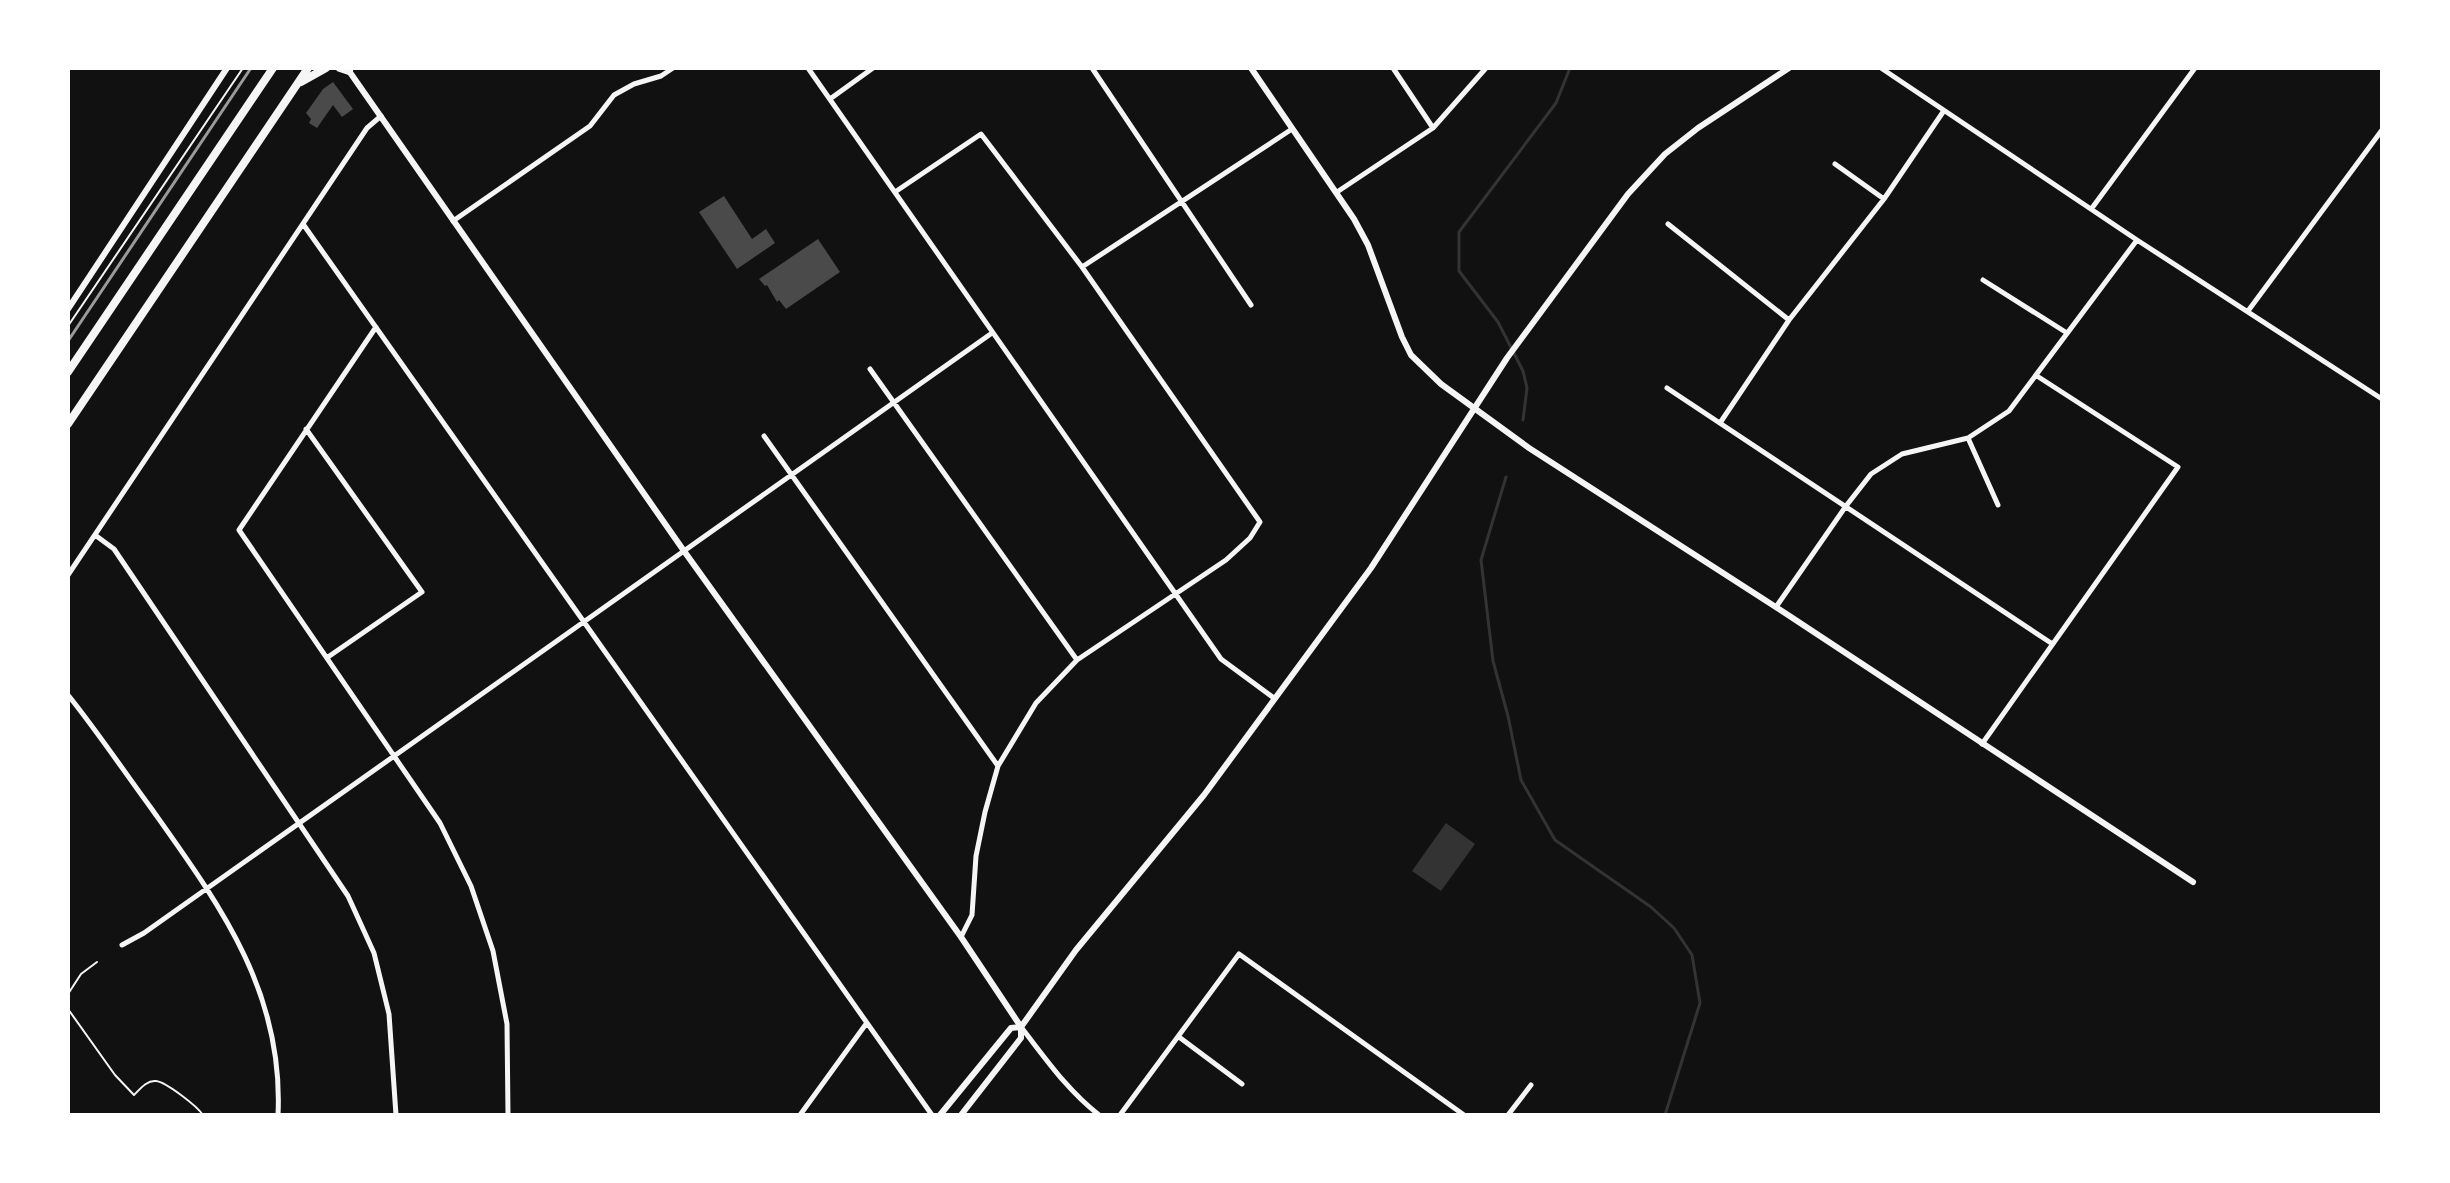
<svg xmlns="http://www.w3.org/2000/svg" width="2450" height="1183" font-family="'Titillium Web',sans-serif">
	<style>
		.water { fill: #333 }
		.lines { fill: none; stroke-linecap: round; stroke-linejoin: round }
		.stream { stroke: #333; stroke-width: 3 }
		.building { fill: #4a4a4a }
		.path { stroke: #f5f5f5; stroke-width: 2 }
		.service { stroke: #f5f5f5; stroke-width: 2 }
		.minor { stroke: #f5f5f5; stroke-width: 5 }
		.tertiary { stroke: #f5f5f5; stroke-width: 6 }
		.secondary { stroke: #f5f5f5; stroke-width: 6 }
		.motorway { stroke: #f5f5f5; stroke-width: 8 }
		.rail { stroke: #9a9a9a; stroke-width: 3 }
	</style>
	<rect width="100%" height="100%" fill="#111"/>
	<path class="water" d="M1446,823L1475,844L1441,891L1412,871Z"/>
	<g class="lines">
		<path class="stream" d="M1523,420L1527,388L1523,371L1498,322L1459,271V232L1556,103L1570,68
			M1506,477L1481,560L1493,661L1508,716L1521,780L1555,840L1651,907L1674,928L1692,955L1700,1003L1665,1115"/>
	</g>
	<path class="building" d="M333,82L353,109L342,117L333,105L317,128L309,123L311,119L306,113L323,89Z
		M724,196L752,239L766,229L775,243L737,269L699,212Z
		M818,239L840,272L786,309L779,300L777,302L767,285L765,286L759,279Z"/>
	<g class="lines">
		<path class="path" d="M68,326L243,68"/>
		<path class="service" d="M68,994L81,974L97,962
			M68,1009L115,1075L134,1095C140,1089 147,1080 156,1081C166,1082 197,1106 203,1115"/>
		<path class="minor" d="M808,68L1221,659L1274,698
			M1092,68L1251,305
			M1393,68L1433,128
			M1881,68L2137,240L2382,399
			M830,99L873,68
			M1835,164L1884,199
			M895,192L981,134L1082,267L1260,522L1250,538L1226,560L1077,660L1036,703L998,766L985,812L976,856L972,915L961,937
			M1337,192L1433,128L1486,68
			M2092,208L2195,68
			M453,221L590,126L614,95L634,84L661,76L673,68
			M303,224L932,1115
			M1668,224L1789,320
			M1082,267L1292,129
			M1983,280L2067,333
			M2248,311L2382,130
			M376,327L239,530L440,823L471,886L493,951L507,1024L508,1115
			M870,369L1077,660
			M1667,388L2051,643
			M1720,423L1789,320L1884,199L1943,112
			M306,429L422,592L328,657
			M764,436L998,766
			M1968,438L1998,505
			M95,535L114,549L348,896L374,953L389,1014L396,1115
			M68,575L367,128L381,116
			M1776,607L1846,506L1871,474L1902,454L1968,438L2009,411L2137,240
			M68,695C97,731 123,770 151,808C219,904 284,991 278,1115
			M1982,744L2178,467L2037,376
			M122,945L144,933L992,333
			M1021,1027C1046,1059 1067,1090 1099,1115
			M1179,1037L1242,1084
			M800,1115L866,1024
			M1120,1115L1239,954L1464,1115
			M1508,1115L1531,1085"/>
		<path class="tertiary" d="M1251,68L1354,219L1368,245L1402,337L1411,355L1441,384L1529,448L1785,613L2193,882
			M349,71L684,551L961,937L1021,1027
			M68,309L227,68"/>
		<path class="secondary" d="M940,1115L1011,1028L1021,1027
			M961,1115L1021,1038V1027L1076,950L1204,795L1371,568L1507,358L1628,194L1665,154L1698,128L1789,68"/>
		<path class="motorway" d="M340,68L349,71
			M301,82L326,68
			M68,372L273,68
			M68,424L308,68"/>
		<path class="rail" d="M68,341L251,68"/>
	</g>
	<rect width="2450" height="1183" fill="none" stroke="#ffffff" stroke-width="140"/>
</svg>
